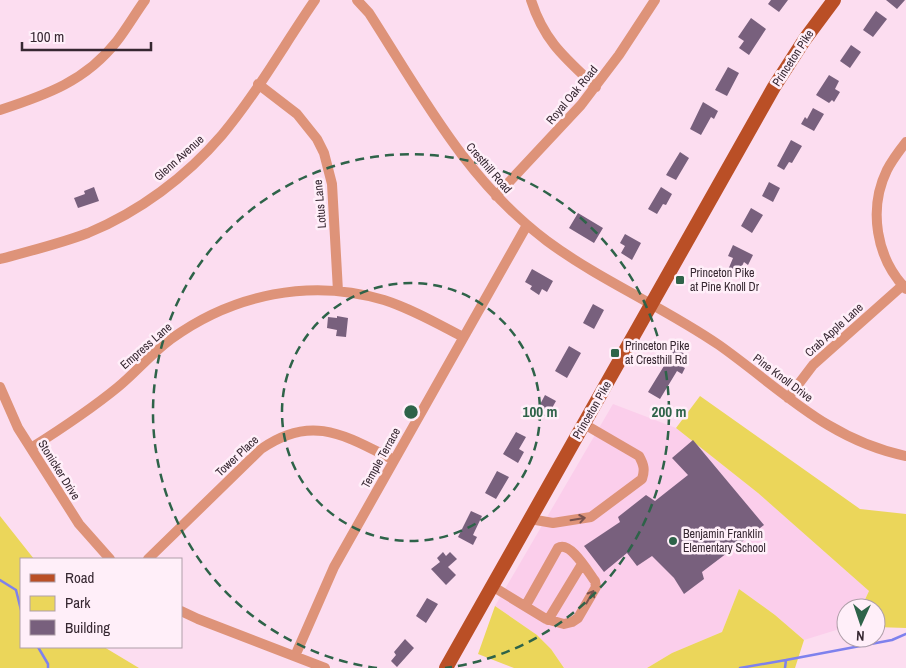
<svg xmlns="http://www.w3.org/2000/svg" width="906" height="668" font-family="'Archivo Narrow',sans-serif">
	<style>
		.built { fill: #fbceeb }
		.green { fill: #ebd65a }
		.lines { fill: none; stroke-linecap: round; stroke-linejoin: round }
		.stream { stroke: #7e81ed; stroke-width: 2.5 }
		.building { fill: #78607d }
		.minor { stroke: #de9379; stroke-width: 10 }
		.major { stroke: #ba4f26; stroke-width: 14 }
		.oneway { stroke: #79524e }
		.ring { fill: none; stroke: #2e6349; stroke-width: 2.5; stroke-dasharray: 9 6 }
		.poi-dot { fill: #2e6349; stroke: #ffeff9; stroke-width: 2 }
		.labels { text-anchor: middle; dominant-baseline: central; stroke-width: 5; stroke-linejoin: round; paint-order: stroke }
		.street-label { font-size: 12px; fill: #362731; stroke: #ffeff9 }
		.poi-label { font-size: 12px; fill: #362731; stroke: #ffeff9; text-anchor: start }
		.centre { fill: #2e6349; stroke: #ffeff9; stroke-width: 2.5 }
		.ring-label { font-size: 15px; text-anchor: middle; font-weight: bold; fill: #2e6349; stroke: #ffeff9; stroke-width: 5; stroke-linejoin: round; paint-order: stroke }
	</style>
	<rect width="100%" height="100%" fill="#fcddf0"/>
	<path class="built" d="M613,404L676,428L758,493L869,591L861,608H846V627L804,640L775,615L739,589L722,632L672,653L647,668H564L551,649L537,635L495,606Z"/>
	<path class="green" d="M700,396L860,509L906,514V628L876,627V608H861L869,591L758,493L676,428Z
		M0,516L34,559H21V647H104L139,668H0Z
		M739,589L775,615L804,640L795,668H647L672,653L722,632Z
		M495,606L537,635L551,649L564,668H514L478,654Z"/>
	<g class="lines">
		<path class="stream" d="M0,580L16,590L21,610
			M38,647L48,664V668
			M740,668L786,660
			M785,668L786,660L892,640L906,634"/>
	</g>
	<path class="building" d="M771,0H788L779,12L768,4Z
		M886,0H905L897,9Z
		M876,11L887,19L873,37L863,30Z
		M751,18L766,29L749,55L739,48L744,41L738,37Z
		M851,45L861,52L850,68L840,61Z
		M728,67L739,73L727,96L715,90Z
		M829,75L839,81L835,89L840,92L834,102L832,100L829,103L816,95Z
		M703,102L718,111L714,119L711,117L701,135L690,129Z
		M813,108L824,114L814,131L801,124L805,117L807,119Z
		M791,140L802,146L792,163L789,162L784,170L777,166Z
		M680,152L689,158L676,180L666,175Z
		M769,182L780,188L773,202L762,196Z
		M94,187L99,201L78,208L74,198L85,194L84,191Z
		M661,187L672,194L666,205L663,204L657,214L648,209Z
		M751,208L763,215L752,233L741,226Z
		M578,213L603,228L594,243L569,228Z
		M625,234L641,243L632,260L621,253L625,246L620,243Z
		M733,245L753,255L748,265L744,262L738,274L728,270L733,258L728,256Z
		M532,269L553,281L547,292L542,289L539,295L530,289L532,286L525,282Z
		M593,304L604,310L594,329L583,323Z
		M337,316L348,318L346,337L336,336L337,330L327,328L328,317L337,318Z
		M569,346L581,353L567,378L555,371Z
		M675,348L685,354L679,365L685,368L682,374L677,371L660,399L648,392Z
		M545,395L556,401L547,417L536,412Z
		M516,432L526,437L519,449L524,452L518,463L503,454Z
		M693,440L764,525L702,572L704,579L684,594L674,578L652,556L637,566L627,553L604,572L584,546L620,522L618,517L646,495L655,501L688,475L672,458Z
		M497,471L509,477L496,499L485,493Z
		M471,511L482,516L473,535L477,537L473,545L458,537Z
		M443,552L446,556L450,552L457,559L448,567L456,575L446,585L431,569L440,562L437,558Z
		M427,598L438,604L426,623L416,616Z
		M405,639L414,648L397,667L391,661L396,655L394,652Z"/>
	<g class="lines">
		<path class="minor" d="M357,0L369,13C423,97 466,180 547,241C601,281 664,307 719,345C781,389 828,440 906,456
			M531,0C544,41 565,58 596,87
			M258,84L297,114L317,139L324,153L332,184L338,291
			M0,110C46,95 86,81 117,41C127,28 135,14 145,0
			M906,142C899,151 892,160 887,170C868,209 876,258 906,289
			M496,196L581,105L619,55L655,0
			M0,259C30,251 59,244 88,233C139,212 186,177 222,135C257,93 284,45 315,0
			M0,387L18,428L79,524L110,559
			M788,398L813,365L903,285
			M31,448C61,429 90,410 118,387C136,372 152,353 171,339C233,294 311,278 384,300C412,309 438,324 463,337
			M530,519L553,523L591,517L642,479C645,470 644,465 639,456L584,424
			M148,559L261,449C312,413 346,436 394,460
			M492,586L546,619L564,624L572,622L578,618L596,587L595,581C588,572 570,540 558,548L526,605
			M181,611L198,619L325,668
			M548,620L582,564
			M295,656L334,567L527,225"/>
		<path class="major" d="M446,668L774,87L805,39L834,0"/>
	</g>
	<defs><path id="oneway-shaft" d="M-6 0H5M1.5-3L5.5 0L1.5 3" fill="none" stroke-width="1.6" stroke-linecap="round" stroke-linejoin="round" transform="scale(1.25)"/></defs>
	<g class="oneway">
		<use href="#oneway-shaft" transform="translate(578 519) rotate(-9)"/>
		<use href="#oneway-shaft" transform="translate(590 597) rotate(-60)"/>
	</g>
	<g class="ring">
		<circle cx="411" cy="412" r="129"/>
		<path d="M377 668A258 258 0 1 1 445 668"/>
	</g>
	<g class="poi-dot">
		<rect x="675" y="275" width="10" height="10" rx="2.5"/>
		<rect x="610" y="348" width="10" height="10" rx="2.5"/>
		<circle cx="673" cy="541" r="5"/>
	</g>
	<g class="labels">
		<g class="street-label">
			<text transform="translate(793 58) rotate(-57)">Princeton Pike</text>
			<text transform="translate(572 95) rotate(-50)">Royal Oak Road</text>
			<text transform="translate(179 158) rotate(-42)">Glenn Avenue</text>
			<text transform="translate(489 168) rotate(49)">Cresthill Road</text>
			<text transform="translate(320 204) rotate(-95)">Lotus Lane</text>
			<text transform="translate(834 330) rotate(-42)">Crab Apple Lane</text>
			<text transform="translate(146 346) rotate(-41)">Empress Lane</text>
			<text transform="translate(783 378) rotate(37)">Pine Knoll Drive</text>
			<text transform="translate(592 410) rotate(-60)">Princeton Pike</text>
			<text transform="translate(237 456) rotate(-43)">Tower Place</text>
			<text transform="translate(381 458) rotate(-61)">Temple Terrace</text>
			<text transform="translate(59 470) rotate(58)">Stonicker Drive</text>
		</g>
		<g class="poi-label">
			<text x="690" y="273">Princeton Pike<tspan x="690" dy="14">at Pine Knoll Dr</tspan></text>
			<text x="625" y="346">Princeton Pike<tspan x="625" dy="14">at Cresthill Rd</tspan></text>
			<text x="683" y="534">Benjamin Franklin<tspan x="683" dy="14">Elementary School</tspan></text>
		</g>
	</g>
	<circle cx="411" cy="412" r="8" class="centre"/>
	<g class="ring-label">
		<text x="540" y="417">100 m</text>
		<text x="669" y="417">200 m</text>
	</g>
	<rect x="20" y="558" width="162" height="90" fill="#ffeff9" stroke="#af9fa9"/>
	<rect x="30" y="574" width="25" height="8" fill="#ba4f26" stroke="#af9fa9"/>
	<text x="65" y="583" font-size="15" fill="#362731">Road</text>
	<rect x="30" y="596" width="25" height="15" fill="#ebd65a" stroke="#af9fa9"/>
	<text x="65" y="608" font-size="15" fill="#362731">Park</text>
	<rect x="30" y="620" width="25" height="15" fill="#78607d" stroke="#af9fa9"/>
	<text x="65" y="633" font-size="15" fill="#362731">Building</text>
	<g transform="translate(861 623) rotate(183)"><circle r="24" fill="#ffeff9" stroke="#af9fa9"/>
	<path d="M0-4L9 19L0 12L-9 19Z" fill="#2e6349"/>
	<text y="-8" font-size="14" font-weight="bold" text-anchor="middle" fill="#362731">N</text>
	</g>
	<path d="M22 42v8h129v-8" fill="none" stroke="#362731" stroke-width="2.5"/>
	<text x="30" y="42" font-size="15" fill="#362731" stroke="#ffeff9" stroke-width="4" paint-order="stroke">100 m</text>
</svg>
